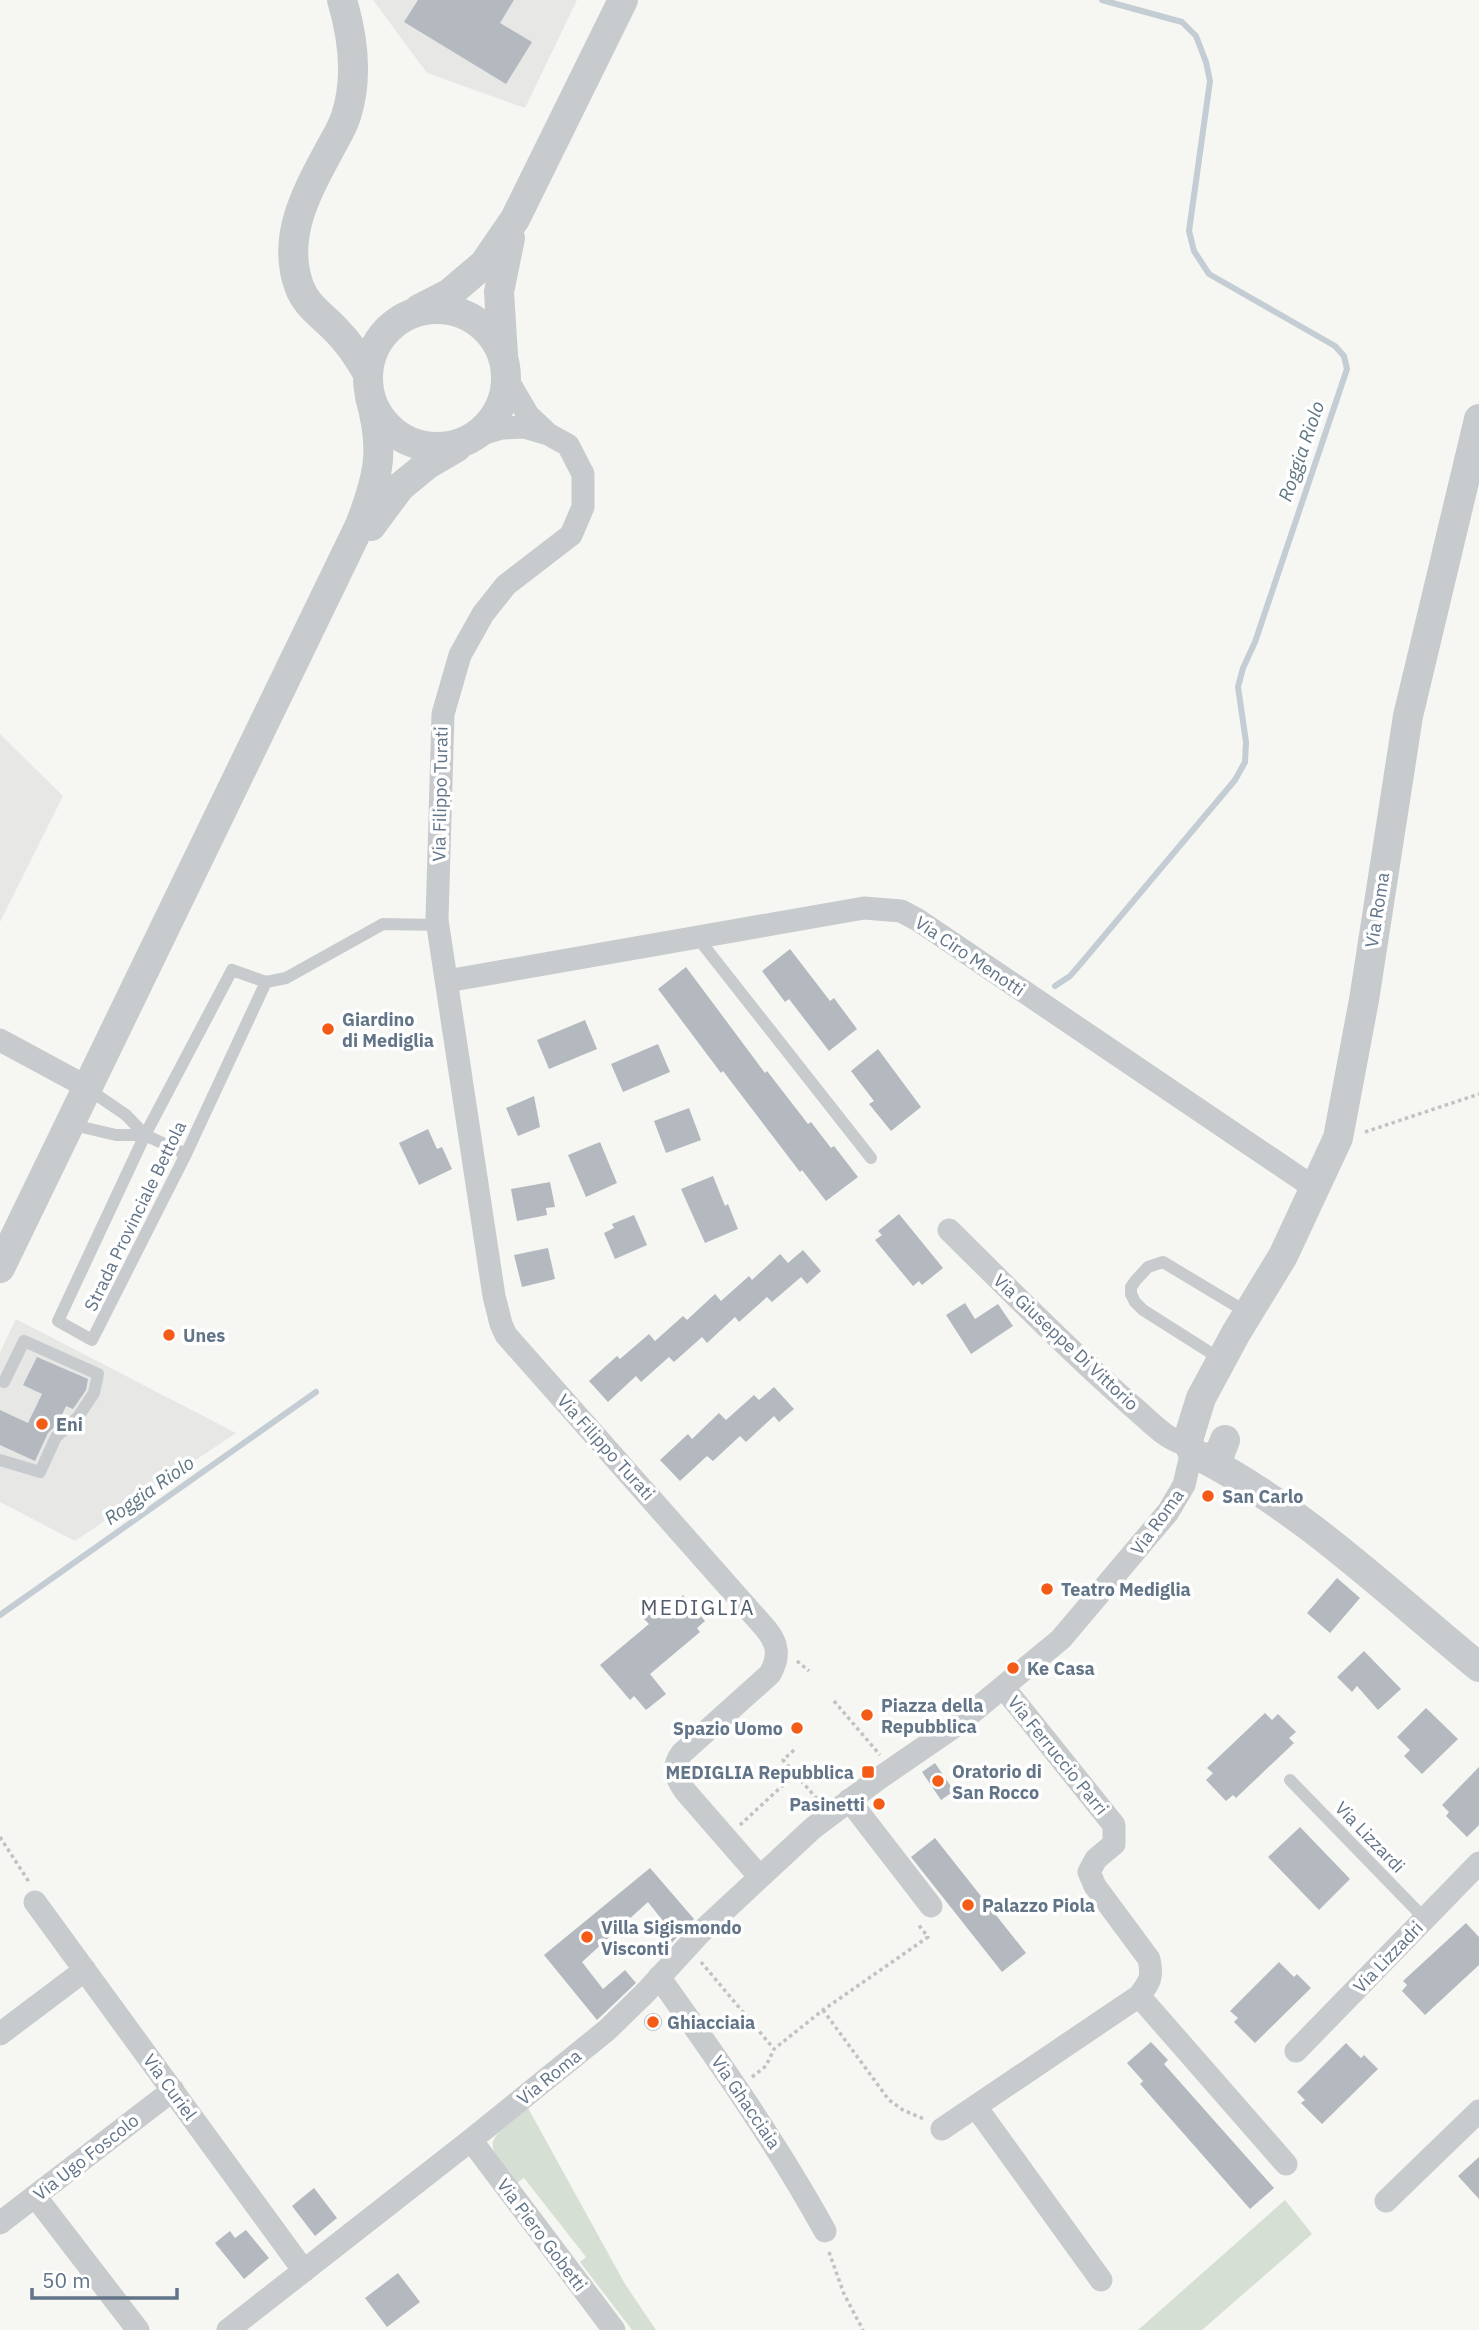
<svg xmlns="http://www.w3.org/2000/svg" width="1479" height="2330" font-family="'IBM Plex Sans',sans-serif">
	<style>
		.built { fill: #e7e8e6 }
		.green { fill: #d6dfd3 }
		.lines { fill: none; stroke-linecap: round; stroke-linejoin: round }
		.stream { stroke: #c3cdd3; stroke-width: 6 }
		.building { fill: #b3b9bf }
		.path { stroke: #c0c2c4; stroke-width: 3.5; stroke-dasharray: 3.5 3.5; stroke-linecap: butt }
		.service { stroke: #c8cbce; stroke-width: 12 }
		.minor { stroke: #c8cbce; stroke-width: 23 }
		.tertiary { stroke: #c8cbce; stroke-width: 30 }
		.poi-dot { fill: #f35b16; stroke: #fff; stroke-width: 2.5 }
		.labels { text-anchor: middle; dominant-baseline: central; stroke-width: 7; stroke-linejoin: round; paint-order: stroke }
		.street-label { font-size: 18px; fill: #627487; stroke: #fff }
		.poi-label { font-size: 18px; font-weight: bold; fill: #627487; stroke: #fff; text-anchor: start }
		.water-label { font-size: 19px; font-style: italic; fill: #5e7683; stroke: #fff }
		.quarter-label { font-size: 21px; letter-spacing: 2px; fill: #515d6b; stroke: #fff }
	</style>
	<rect width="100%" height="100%" fill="#f6f7f2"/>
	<path class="built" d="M373,0H577L525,108L427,73Z
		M0,734L63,796L0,922Z
		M16,1319L236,1433L75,1541L0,1502V1352Z"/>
	<path class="green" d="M528,2108L625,2284L656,2330H632L580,2262L586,2257L524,2178L517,2183C481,2138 485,2144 528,2108Z
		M1285,2200L1312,2234L1202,2330H1138Z"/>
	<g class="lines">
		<path class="stream" d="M1055,986L1070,976L1083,961L1235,780L1245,762L1246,742L1238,687L1243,668L1255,642L1347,369L1344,356L1335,346L1209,274L1194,251L1189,231L1210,81L1206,62L1196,36L1182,22L1102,0
			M0,1615L316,1392"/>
	</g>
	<path class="building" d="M418,0H514L500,23L532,42L506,84L404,22Z
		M790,949L830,1001L834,998L857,1029L829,1051L789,999L785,1002L762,971Z
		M686,967L765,1073L767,1071L808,1124L811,1122L831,1148L834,1146L858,1177L826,1201L802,1170L800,1172L723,1071L721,1073L658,989Z
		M585,1020L597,1049L549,1069L537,1040Z
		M658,1044L670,1072L623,1092L611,1064Z
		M878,1049L921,1107L891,1131L869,1104L874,1101L851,1071Z
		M534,1096L540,1127L518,1136L506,1108Z
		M689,1108L701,1140L666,1153L654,1121Z
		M428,1129L437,1149L442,1147L452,1169L419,1185L399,1143Z
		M600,1142L617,1183L586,1197L568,1155Z
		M713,1176L725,1206L728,1204L738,1229L705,1243L681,1189Z
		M550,1182L555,1207L546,1208L547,1215L517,1221L511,1189Z
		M899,1214L943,1268L922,1285L919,1281L913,1286L875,1240L882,1235L878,1231Z
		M634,1215L647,1245L615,1259L604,1233L614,1228L612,1224Z
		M548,1248L555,1279L522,1287L514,1255Z
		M803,1250L821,1271L807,1284L801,1277L772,1302L767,1297L739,1322L735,1317L707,1343L702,1337L674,1362L669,1357L641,1382L636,1376L608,1402L589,1381L617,1356L620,1359L649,1334L655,1341L683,1316L687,1320L715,1294L721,1301L749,1276L752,1280L780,1254L788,1263Z
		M965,1303L975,1319L998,1304L1013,1326L971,1354L946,1315Z
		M37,1357L88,1379L86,1390L73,1409L66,1406L58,1423L48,1433L35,1461L0,1445V1410L28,1423L42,1394L23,1385Z
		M774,1387L794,1409L779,1422L774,1416L746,1442L740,1436L713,1461L707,1456L680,1481L660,1460L688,1434L692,1439L719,1413L726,1420L754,1395L759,1400Z
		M1337,1578L1360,1598L1330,1633L1307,1613Z
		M683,1595L705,1621L697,1628L700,1632L650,1674L666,1694L646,1710L634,1696L630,1700L600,1665L649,1624L644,1619L656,1609L660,1614Z
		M1364,1651L1401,1689L1378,1710L1357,1686L1352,1692L1337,1677Z
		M1426,1708L1458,1739L1422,1774L1404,1756L1410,1750L1397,1737Z
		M1265,1713L1272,1720L1278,1714L1296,1732L1289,1738L1294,1743L1236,1798L1233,1795L1226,1801L1206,1780L1213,1773L1207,1768Z
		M935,1763L954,1791L941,1800L922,1772Z
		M1479,1767V1825L1467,1837L1446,1816L1449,1812L1442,1805Z
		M1300,1827L1350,1879L1319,1910L1268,1857Z
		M935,1838L1026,1953L1002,1972L911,1857Z
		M650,1868L694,1919L663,1952L655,1944L670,1930L648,1902L582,1962L603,1989L625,1970L636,1983L597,2020L544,1955Z
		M1466,1923L1479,1937V1965L1425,2015L1402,1991L1407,1985L1403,1981Z
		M1279,1962L1294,1977L1297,1974L1311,1988L1255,2043L1234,2022L1238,2018L1230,2011Z
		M644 2022a9 9 0 1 1 18 0a9 9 0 1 1-18 0Z
		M1151,2042L1168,2060L1164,2064L1274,2188L1250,2209L1140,2084L1143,2081L1127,2063Z
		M1346,2043L1361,2058L1364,2055L1378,2069L1322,2124L1301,2103L1305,2100L1297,2092Z
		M1479,2157V2199L1458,2176Z
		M314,2188L337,2218L315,2236L292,2206Z
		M246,2230L269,2258L244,2279L215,2243L230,2231L235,2238Z
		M398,2273L420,2302L387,2327L365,2298Z"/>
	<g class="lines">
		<path class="path" d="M1365,1132L1479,1094
			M797,1661L809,1671
			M834,1701L880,1755
			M794,1750L783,1760L818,1800
			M740,1825L795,1774
			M0,1837L29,1882
			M701,1962L774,2049
			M823,2010L889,2100L903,2110L924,2119
			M752,2077L766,2066L774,2049L823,2010L928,1937L917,1923
			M829,2252L844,2294L863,2330"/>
		<path class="service" d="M697,937L871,1158
			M266,982L186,1154L92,1340L58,1321L145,1135L232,970L266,982L286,978L383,924L438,925
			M88,1089L126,1115L145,1135L186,1154
			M69,1124L116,1135H145
			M1222,1360L1143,1310L1135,1302L1131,1294V1287L1136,1280L1148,1267L1163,1262L1248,1313
			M0,1460L40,1472L56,1437L78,1417L94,1393L98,1374L24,1341L4,1382
			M1290,1780L1425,1919"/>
		<path class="minor" d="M507,379L528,415L546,432
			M478,435L502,428L524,427L548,434L568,445L583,474V507L571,535L506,585L483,614L460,655L443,714L437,920L494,1296L501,1324L506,1335L766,1629C778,1644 780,1656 770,1674L682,1753C671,1767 676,1778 685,1791L759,1876
			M447,981L864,908L901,911L918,920L1316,1189
			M0,1040L87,1087
			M949,1230C1009,1289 1068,1350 1132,1406C1149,1420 1166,1441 1189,1445
			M1004,1688L1114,1825V1844L1096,1859L1089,1872L1095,1886L1149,1959C1153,1977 1150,1982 1139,1996L1286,2164
			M849,1800L931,1906
			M35,1902L304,2271
			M659,1977C718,2060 776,2142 825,2231
			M0,2034L85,1970
			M1296,2051L1479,1863
			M976,2107L1101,2280
			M942,2129L1139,1996
			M471,2140L614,2330
			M35,2196L138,2330
			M1386,2201L1479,2111
			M0,2223L173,2090
			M228,2330L471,2140L607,2030L646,1992L700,1933L813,1828L878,1779L958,1724L1061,1639L1168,1512L1184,1485L1192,1451"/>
		<path class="tertiary" d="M342,0C353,37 358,79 346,116C343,126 337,136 332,145C308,190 281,235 299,286C306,306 323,316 337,331C350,344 359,358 368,374
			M368 378a69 69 0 1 1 138 0a69 69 0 1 1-138 0Z
			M419,309L450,293L484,264L515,219L623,0
			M503,355L499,292L510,238
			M371,526L400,487L428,464L457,447
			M0,1268L360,525C379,476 385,449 370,397
			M1225,1440L1220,1453C1205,1462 1191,1457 1188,1440L1201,1398L1236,1333L1283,1256L1338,1138L1364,1000L1408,716L1479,419
			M1199,1456C1301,1508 1390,1594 1479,1667"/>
	</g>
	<g class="poi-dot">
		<circle cx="328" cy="1029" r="7"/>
		<circle cx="169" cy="1335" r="7"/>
		<circle cx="42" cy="1424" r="7"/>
		<circle cx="1208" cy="1496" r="7"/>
		<circle cx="1047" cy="1589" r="7"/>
		<circle cx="1013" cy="1668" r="7"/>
		<circle cx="867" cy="1715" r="7"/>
		<circle cx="797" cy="1728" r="7"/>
		<rect x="861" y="1765" width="14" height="14" rx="3.5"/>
		<circle cx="938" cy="1781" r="7"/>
		<circle cx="879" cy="1804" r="7"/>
		<circle cx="968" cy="1905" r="7"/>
		<circle cx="587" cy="1937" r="7"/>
		<circle cx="653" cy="2022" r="7"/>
	</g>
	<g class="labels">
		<g class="street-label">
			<text transform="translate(440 794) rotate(-89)">Via Filippo Turati</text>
			<text transform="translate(1377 910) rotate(-81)">Via Roma</text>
			<text transform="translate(970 956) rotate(34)">Via Ciro Menotti</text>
			<text transform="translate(135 1216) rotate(-64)">Strada Provinciale Bettola</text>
			<text transform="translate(1066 1342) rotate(43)">Via Giuseppe Di Vittorio</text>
			<text transform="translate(606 1447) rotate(48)">Via Filippo Turati</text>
			<text transform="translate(1157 1522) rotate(-54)">Via Roma</text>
			<text transform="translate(1058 1755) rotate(51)">Via Ferruccio Parri</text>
			<text transform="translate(1370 1837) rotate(46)">Via Lizzardi</text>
			<text transform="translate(1388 1957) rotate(-46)">Via Lizzadri</text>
			<text transform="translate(549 2077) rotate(-39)">Via Roma</text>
			<text transform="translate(170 2087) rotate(54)">Via Curiel</text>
			<text transform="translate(746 2102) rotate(56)">Via Ghacciaia</text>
			<text transform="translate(86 2157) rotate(-38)">Via Ugo Foscolo</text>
			<text transform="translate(542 2235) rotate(53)">Via Piero Gobetti</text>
		</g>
		<g class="poi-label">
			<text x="342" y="1019">Giardino<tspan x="342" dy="21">di Mediglia</tspan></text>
			<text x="183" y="1335">Unes</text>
			<text x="56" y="1424">Eni</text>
			<text x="1222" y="1496">San Carlo</text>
			<text x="1061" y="1589">Teatro Mediglia</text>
			<text x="1027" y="1668">Ke Casa</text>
			<text x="881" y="1705">Piazza della<tspan x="881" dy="21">Repubblica</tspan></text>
			<text x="783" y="1728" text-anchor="end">Spazio Uomo</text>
			<text x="952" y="1771">Oratorio di<tspan x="952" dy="21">San Rocco</tspan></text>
			<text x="854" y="1772" text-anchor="end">MEDIGLIA Repubblica</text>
			<text x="865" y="1804" text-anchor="end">Pasinetti</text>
			<text x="982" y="1905">Palazzo Piola</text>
			<text x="601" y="1927">Villa Sigismondo<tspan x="601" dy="21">Visconti</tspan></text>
			<text x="667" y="2022">Ghiacciaia</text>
		</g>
		<g class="water-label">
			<text transform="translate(1301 451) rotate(-71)">Roggia Riolo</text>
			<text transform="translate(149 1490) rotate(-35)">Roggia Riolo</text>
		</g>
		<g class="quarter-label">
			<text x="698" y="1607">MEDIGLIA</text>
		</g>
	</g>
	<path d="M32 2288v10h145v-10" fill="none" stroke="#627487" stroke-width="3.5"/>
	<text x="42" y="2288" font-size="21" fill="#627487" stroke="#ffffff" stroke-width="5" paint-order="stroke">50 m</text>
</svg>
